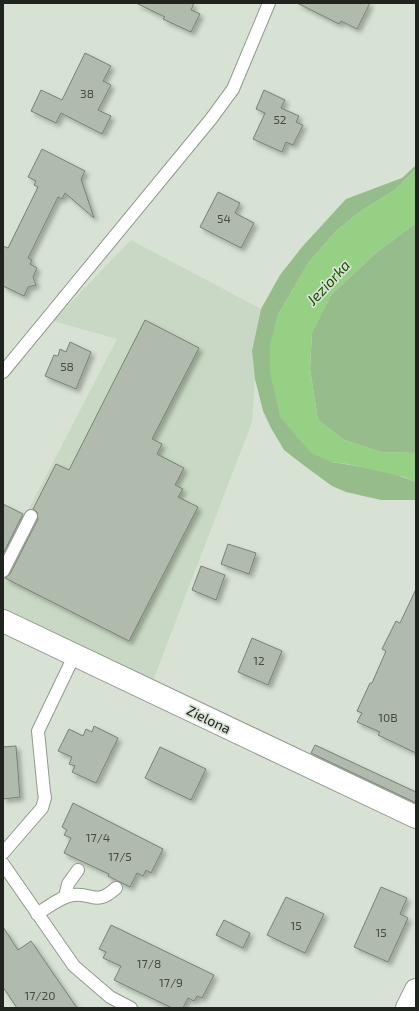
<svg xmlns="http://www.w3.org/2000/svg" width="419" height="1011" font-family="'Exo 2',sans-serif">
	<style>
		.built { fill: #c9d8c4 }
		.green { fill: #96bc8b }
		.water { fill: #95d084 }
		.building { fill: #b0bbad; stroke: #778275; filter: url(#shadow) }
		.lines { fill: none; stroke-linecap: round; stroke-linejoin: round }
		.lane-casing { stroke: #909a8d; stroke-width: 14 }
		.street-casing { stroke: #909a8d; stroke-width: 24 }
		.lane { stroke: #fff; stroke-width: 12 }
		.street { stroke: #fff; stroke-width: 22 }
		.labels { text-anchor: middle; dominant-baseline: central; stroke-width: 3.5; stroke-linejoin: round; paint-order: stroke }
		.number-label { font-size: 12px; fill: #444a42 }
		.street-label { font-size: 14px; fill: #20241f; stroke: #d7e2d4 }
		.water-label { font-size: 15px; font-style: italic; fill: #174f00; stroke: #d7e2d4 }
	</style>
	<defs>
		<filter id="shadow"><feDropShadow dx="3.5" dy="3.5" stdDeviation="2" flood-color="#0004"/></filter>
	</defs>
	<rect width="100%" height="100%" fill="#d7e2d4"/>
	<path class="built" d="M131,240L261,309L252,351L255,379L252,422L151,686L3,614V559L117,339L53,321Z"/>
	<path class="green" d="M416,165V169L396,189L361,211L337,230L309,262L277,316L331,462C359,466 390,471 416,482V500H381L346,492L332,486L302,464L284,450L271,428L263,411L255,379L252,351L261,309L280,275L302,247L346,199L402,178Z
		M416,223V453L381,452L344,440L318,420L310,369L312,332L331,295L377,252Z"/>
	<path class="water" d="M416,169V223L377,252L331,295L312,332L310,369L318,420L344,440L381,452L416,453V482L404,477L347,464L331,462L311,453L280,417L270,372V345L277,316L309,262L337,230L361,211L396,189Z"/>
	<path class="building" d="M136,3H194L191,10L200,14L191,32L163,19L165,17Z
		M297,3H370L357,29L341,21L339,24Z
		M85,53L111,66L103,81L111,85L98,110L111,116L102,134L61,113L56,123L31,111L41,90L62,100Z
		M264,90L285,100L281,108L299,116L296,122L303,125L293,145L286,142L282,152L253,139L265,113L256,109Z
		M42,149L85,171L81,179L94,218L65,193L62,199L58,197L28,258L32,260L30,264L37,268L33,277L36,285L28,287L24,296L3,286V246L8,248L38,187L34,185L36,181L28,177Z
		M218,192L240,203L235,213L254,223L241,248L200,227Z
		M145,320L199,348L152,439L162,444L157,454L184,468L175,485L183,489L178,497L198,507L129,641L5,578L10,574L38,519L37,512L33,509L56,464L69,470Z
		M70,342L91,352L76,389L45,376L54,355L58,356L60,349L66,352Z
		M3,504L23,514L3,554Z
		M228,544L256,553L249,574L221,564Z
		M201,566L225,575L216,600L192,590Z
		M416,589V753L378,735L380,732L357,722L362,713L357,711L370,683H372L386,651L382,649L396,621L400,623Z
		M252,638L282,651L268,685L238,672Z
		M94,726L118,738L96,783L72,772L75,766L69,764L72,757L58,751L69,729L83,736L86,729L92,732Z
		M315,745L416,792V803L311,753Z
		M16,746L20,797L3,799V747Z
		M160,747L206,769L191,800L145,778Z
		M73,803L163,849L151,873L146,870L143,876L137,873L130,887L108,876L109,874L64,853L71,838L64,835L67,830L62,827Z
		M381,887L407,898L400,914L408,918L388,962L354,947Z
		M286,897L324,914L305,953L267,935Z
		M224,920L250,933L243,948L216,935Z
		M111,925L214,975L202,998L197,996L194,1001L188,998L183,1008H172L114,980L121,966L103,958L106,952L99,949Z
		M3,927L18,950L31,941L77,1008H17L3,987Z"/>
	<g class="lines">
		<defs>
			<path id="lane" d="M3,372L211,119L233,89L269,3
				M3,571L31,516
				M3,853L42,808L45,798L44,792L38,731L75,654
				M3,864L74,966L110,997L131,1008
				M65,897L68,884L78,870
				M37,914C48,907 60,897 73,895C93,892 95,907 116,888"/>
			<path id="street" d="M3,621L416,817
				M407,1008L416,990"/>
		</defs>
		<use href="#lane" class="lane-casing"/>
		<use href="#street" class="street-casing"/>
		<use href="#lane" class="lane"/>
		<use href="#street" class="street"/>
	</g>
	<g class="labels">
		<g class="number-label">
			<text x="87" y="93">38</text>
			<text x="280" y="119">52</text>
			<text x="224" y="218">54</text>
			<text x="67" y="366">58</text>
			<text x="259" y="660">12</text>
			<text x="388" y="717">10B</text>
			<text x="98" y="837">17/4</text>
			<text x="120" y="856">17/5</text>
			<text x="296" y="925">15</text>
			<text x="381" y="932">15</text>
			<text x="149" y="963">17/8</text>
			<text x="171" y="982">17/9</text>
			<text x="40" y="995">17/20</text>
		</g>
		<g class="street-label">
			<text transform="translate(209 719) rotate(26)">Zielona</text>
		</g>
		<g class="water-label">
			<text transform="translate(328 282) rotate(-47)">Jeziorka</text>
		</g>
	</g>
	<rect width="419" height="1011" fill="none" stroke="#20241f" stroke-width="8"/>
</svg>
